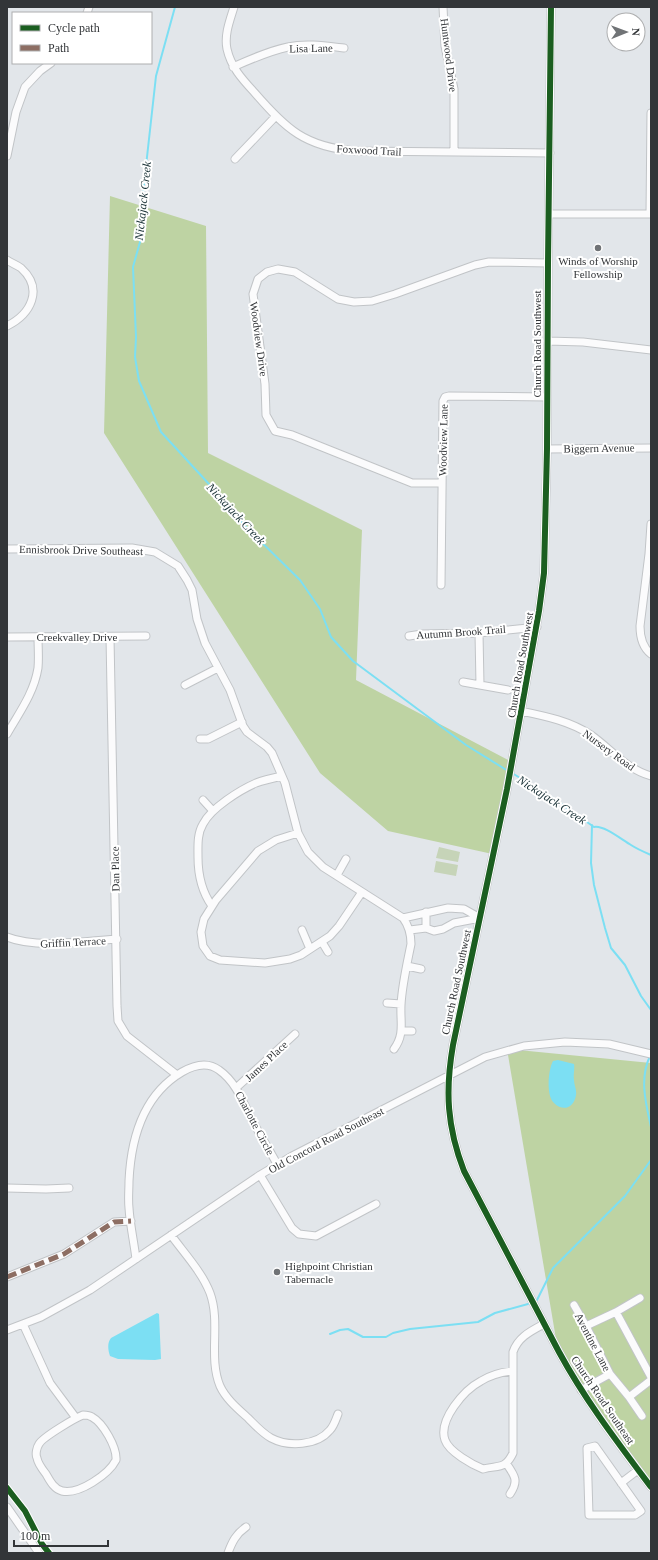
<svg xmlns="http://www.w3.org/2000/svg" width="658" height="1560" font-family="Georgia,serif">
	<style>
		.green { fill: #c6d4b8 }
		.forest { fill: #bed3a3 }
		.water { fill: #7cdff3 }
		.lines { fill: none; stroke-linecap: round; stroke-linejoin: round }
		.stream { stroke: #7cdff3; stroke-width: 2 }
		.minor-casing { stroke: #c1c4c7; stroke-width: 9 }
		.minor { stroke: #fbfbfc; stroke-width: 7 }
		.quiet { stroke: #8d6e63; stroke-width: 5; stroke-dasharray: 10 5; stroke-linecap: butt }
		.cycleway-casing { stroke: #fff; stroke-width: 8 }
		.cycleway { stroke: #1b5e20; stroke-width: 6 }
		.poi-dot { fill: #707376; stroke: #fff; stroke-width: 1.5 }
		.labels { text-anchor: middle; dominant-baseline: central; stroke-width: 4; stroke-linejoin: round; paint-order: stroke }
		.street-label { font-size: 11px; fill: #323538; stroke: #fff }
		.poi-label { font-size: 11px; fill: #323538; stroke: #fff }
		.water-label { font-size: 12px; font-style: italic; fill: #183035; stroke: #fff }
	</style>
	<rect width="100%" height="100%" fill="#e2e6ea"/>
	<path class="green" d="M439,847L460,852L458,862L436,858Z
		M436,861L458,865L456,876L434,872Z"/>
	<path class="forest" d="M110,196L206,226L208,453L362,530L356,680L512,762L497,855L388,831L320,773L104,433Z
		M507,1049L651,1063V1490L596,1413L556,1339Z"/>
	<path class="water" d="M558,1060L574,1064C575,1069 573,1074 574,1080C574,1085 577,1090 576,1095C574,1108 563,1112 554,1103C546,1096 548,1070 553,1061Z
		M157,1313L159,1314L161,1359L155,1360L118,1359L110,1356C108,1350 107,1343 111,1338Z"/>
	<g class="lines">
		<path class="stream" d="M175,7L156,76L141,211L140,242L133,267L136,337L135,357L139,381L161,432L208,483L245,526L300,580L320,609L331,637L353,661L466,745L508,771
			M512,773L553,798L594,827C604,825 622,840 631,845C637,849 644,852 651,855
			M592,825L591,863L594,885L605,928L611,948L625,965L641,996L651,1010
			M650,1056C639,1079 646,1104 651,1127
			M537,1300L553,1268L625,1196L651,1160
			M330,1334L340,1330L348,1329L363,1337H386L393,1333L410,1329L478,1322L495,1313L528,1304"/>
		<defs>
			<path id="minor" d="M234,7C230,20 224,35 227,49C231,67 242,79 254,92C286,129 305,147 355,151L550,153
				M443,7L445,46L454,89V152
				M551,7L548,263L547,449L544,573L539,611L507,789L453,1045C445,1091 447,1127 464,1171L559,1352C585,1400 618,1443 651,1487
				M87,13L89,7
				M233,67C251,59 269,51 288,47C306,43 326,46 344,48
				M7,156L16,112L25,87L40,71L51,63
				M235,159L275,117
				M549,214H651
				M650,214L651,113
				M7,260C11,263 17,265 21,268C44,289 31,314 7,326
				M547,341L583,342L651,350
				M547,449L651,448
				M442,483H412L292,435L275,431L266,415L265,384L253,294L258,279L267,272L278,269L295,272L338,299L354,302L372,301L395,294L475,265L489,262L548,263
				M651,524L649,554L640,626C640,637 642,647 651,654
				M7,549L132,548L155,552L178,566L187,580L192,590L197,619L205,643L230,690L243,726L247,732L267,747L272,753L285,783L298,833L308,852L323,867L403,918C409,926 411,934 411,944C407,964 402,985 401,1005C400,1022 405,1034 394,1049
				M441,585L443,401L445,397L449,396L547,397
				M479,633L480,685
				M409,636L422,634L479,633L537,627
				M7,637L146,636
				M110,637L117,1006L118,1021L127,1036L177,1075
				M463,682L508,690
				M185,685L218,668
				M521,711C545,716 570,721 591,735C611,749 626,769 651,776
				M7,734C19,713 34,693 38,668C39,658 38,647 38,637
				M200,739H208L242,722
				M203,800L213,811
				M298,833L276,840L258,851L216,900L204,919L201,932L203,946L210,956L220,960L265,963L290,959L301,955L330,936L339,926L362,892
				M337,875L346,859
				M212,906C202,892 198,875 198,857C198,846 197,834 203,824C211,808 240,790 256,783C264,780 273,778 282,776
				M403,918L448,908L464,909L480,918
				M426,928V912
				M302,930L310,949
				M410,930L426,928L434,931L443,929L454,923L480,918
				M7,937C37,949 84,941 117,939
				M322,942L328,952
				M407,966L421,969
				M387,1003L401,1004
				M401,1031H412
				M236,1088L295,1034
				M260,1175L292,1228L299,1234L316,1236L376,1204
				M7,1188L46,1189L69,1188
				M171,1235C184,1253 202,1272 210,1293C221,1323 208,1357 220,1386C226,1399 238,1409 248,1418C255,1425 262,1433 271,1438C288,1447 317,1446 330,1430C334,1426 336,1419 338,1414
				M136,1259C134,1242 130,1225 129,1208C128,1199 129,1190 129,1181C131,1138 143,1095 182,1072C194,1065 207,1061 219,1070C236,1082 243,1102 252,1120C260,1135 269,1149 277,1164
				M7,1277L64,1254L114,1222L131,1221
				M574,1305L586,1326L610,1374L629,1397L642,1416
				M616,1312L651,1377
				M23,1324L50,1383L76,1418
				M586,1326L616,1312L640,1298
				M7,1330L41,1317L90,1290L260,1175L292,1156L485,1057L524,1046L565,1042L609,1044L651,1054
				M513,1371C501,1372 491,1375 481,1381C464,1390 438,1420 445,1440C449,1452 473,1465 483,1469C498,1465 505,1470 513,1453V1352C518,1337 531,1331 544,1324
				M581,1390L610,1374
				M629,1397L651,1380
				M83,1415C86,1415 89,1415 92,1417C103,1423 117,1447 116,1460C109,1474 79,1495 62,1491C54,1489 50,1481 46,1474C43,1470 38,1464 37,1458C35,1454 37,1447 39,1444C43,1437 75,1418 83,1415Z
				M595,1446L641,1511L635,1515H589L587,1448Z
				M506,1463C515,1476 519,1481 510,1494
				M621,1483L638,1470
				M7,1507L39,1553
				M228,1553C232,1542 236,1534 246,1527"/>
		</defs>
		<use href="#minor" class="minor-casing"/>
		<use href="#minor" class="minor"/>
		<path class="quiet" d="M7,1277L64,1254L114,1222L131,1221"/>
		<defs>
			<path id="cycleway" d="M551,7L548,263L547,449L544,573L539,611L507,789L453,1045C445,1091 447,1127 464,1171L559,1352C585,1400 618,1443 651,1487
				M7,1488L25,1511L42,1544L49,1553"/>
		</defs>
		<use href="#cycleway" class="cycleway-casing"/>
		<use href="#cycleway" class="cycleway"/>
	</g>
	<g class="poi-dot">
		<circle cx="598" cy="248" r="4"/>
		<circle cx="277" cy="1272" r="4"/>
	</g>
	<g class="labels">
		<g class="street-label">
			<text transform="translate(311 48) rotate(-1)">Lisa Lane</text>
			<text transform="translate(449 55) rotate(83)">Huntwood Drive</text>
			<text transform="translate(369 150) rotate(3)">Foxwood Trail</text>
			<text transform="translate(259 339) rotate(82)">Woodview Drive</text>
			<text transform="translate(537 344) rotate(-90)">Church Road Southwest</text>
			<text transform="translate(443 440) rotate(-89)">Woodview Lane</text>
			<text transform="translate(599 448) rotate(-1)">Biggern Avenue</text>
			<text transform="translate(81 550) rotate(1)">Ennisbrook Drive Southeast</text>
			<text transform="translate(461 632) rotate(-4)">Autumn Brook Trail</text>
			<text x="77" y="637">Creekvalley Drive</text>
			<text transform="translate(520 665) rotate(-80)">Church Road Southwest</text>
			<text transform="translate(609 750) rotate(36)">Nursery Road</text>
			<text transform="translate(115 869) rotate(-91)">Dan Place</text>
			<text transform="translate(73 942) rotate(-3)">Griffin Terrace</text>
			<text transform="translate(456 982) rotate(-78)">Church Road Southwest</text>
			<text transform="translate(266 1061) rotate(-43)">James Place</text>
			<text transform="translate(255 1123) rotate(62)">Charlotte Circle</text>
			<text transform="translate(326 1140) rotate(-28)">Old Concord Road Southeast</text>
			<text transform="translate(593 1342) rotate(62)">Aventine Lane</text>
			<text transform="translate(603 1400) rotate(56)">Church Road Southeast</text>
		</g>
		<g class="poi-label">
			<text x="598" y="261">Winds of Worship<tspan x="598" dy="13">Fellowship</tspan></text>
			<text x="285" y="1266" text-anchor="start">Highpoint Christian<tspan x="285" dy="13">Tabernacle</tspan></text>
		</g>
		<g class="water-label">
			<text transform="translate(143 201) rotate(-84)">Nickajack Creek</text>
			<text transform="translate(236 514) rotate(47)">Nickajack Creek</text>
			<text transform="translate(552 800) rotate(33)">Nickajack Creek</text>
		</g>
	</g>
	<rect width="658" height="1560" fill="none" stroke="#323538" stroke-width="16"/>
	<rect x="12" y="12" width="140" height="52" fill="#ffffff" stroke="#adaeaf"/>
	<rect x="20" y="25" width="20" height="6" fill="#1b5e20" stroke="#adaeaf"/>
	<text x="48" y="32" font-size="12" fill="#323538">Cycle path</text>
	<rect x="20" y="45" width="20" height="6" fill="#8d6e63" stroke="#adaeaf"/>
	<text x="48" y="52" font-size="12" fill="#323538">Path</text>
	<g transform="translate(626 32) rotate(89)"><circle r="19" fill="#ffffff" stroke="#adaeaf"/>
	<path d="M0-3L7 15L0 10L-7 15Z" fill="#707376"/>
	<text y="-6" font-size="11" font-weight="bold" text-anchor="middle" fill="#323538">N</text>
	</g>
	<path d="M14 1540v6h94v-6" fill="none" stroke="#323538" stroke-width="2"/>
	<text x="20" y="1540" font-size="12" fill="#323538" stroke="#ffffff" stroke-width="3" paint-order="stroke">100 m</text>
</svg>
